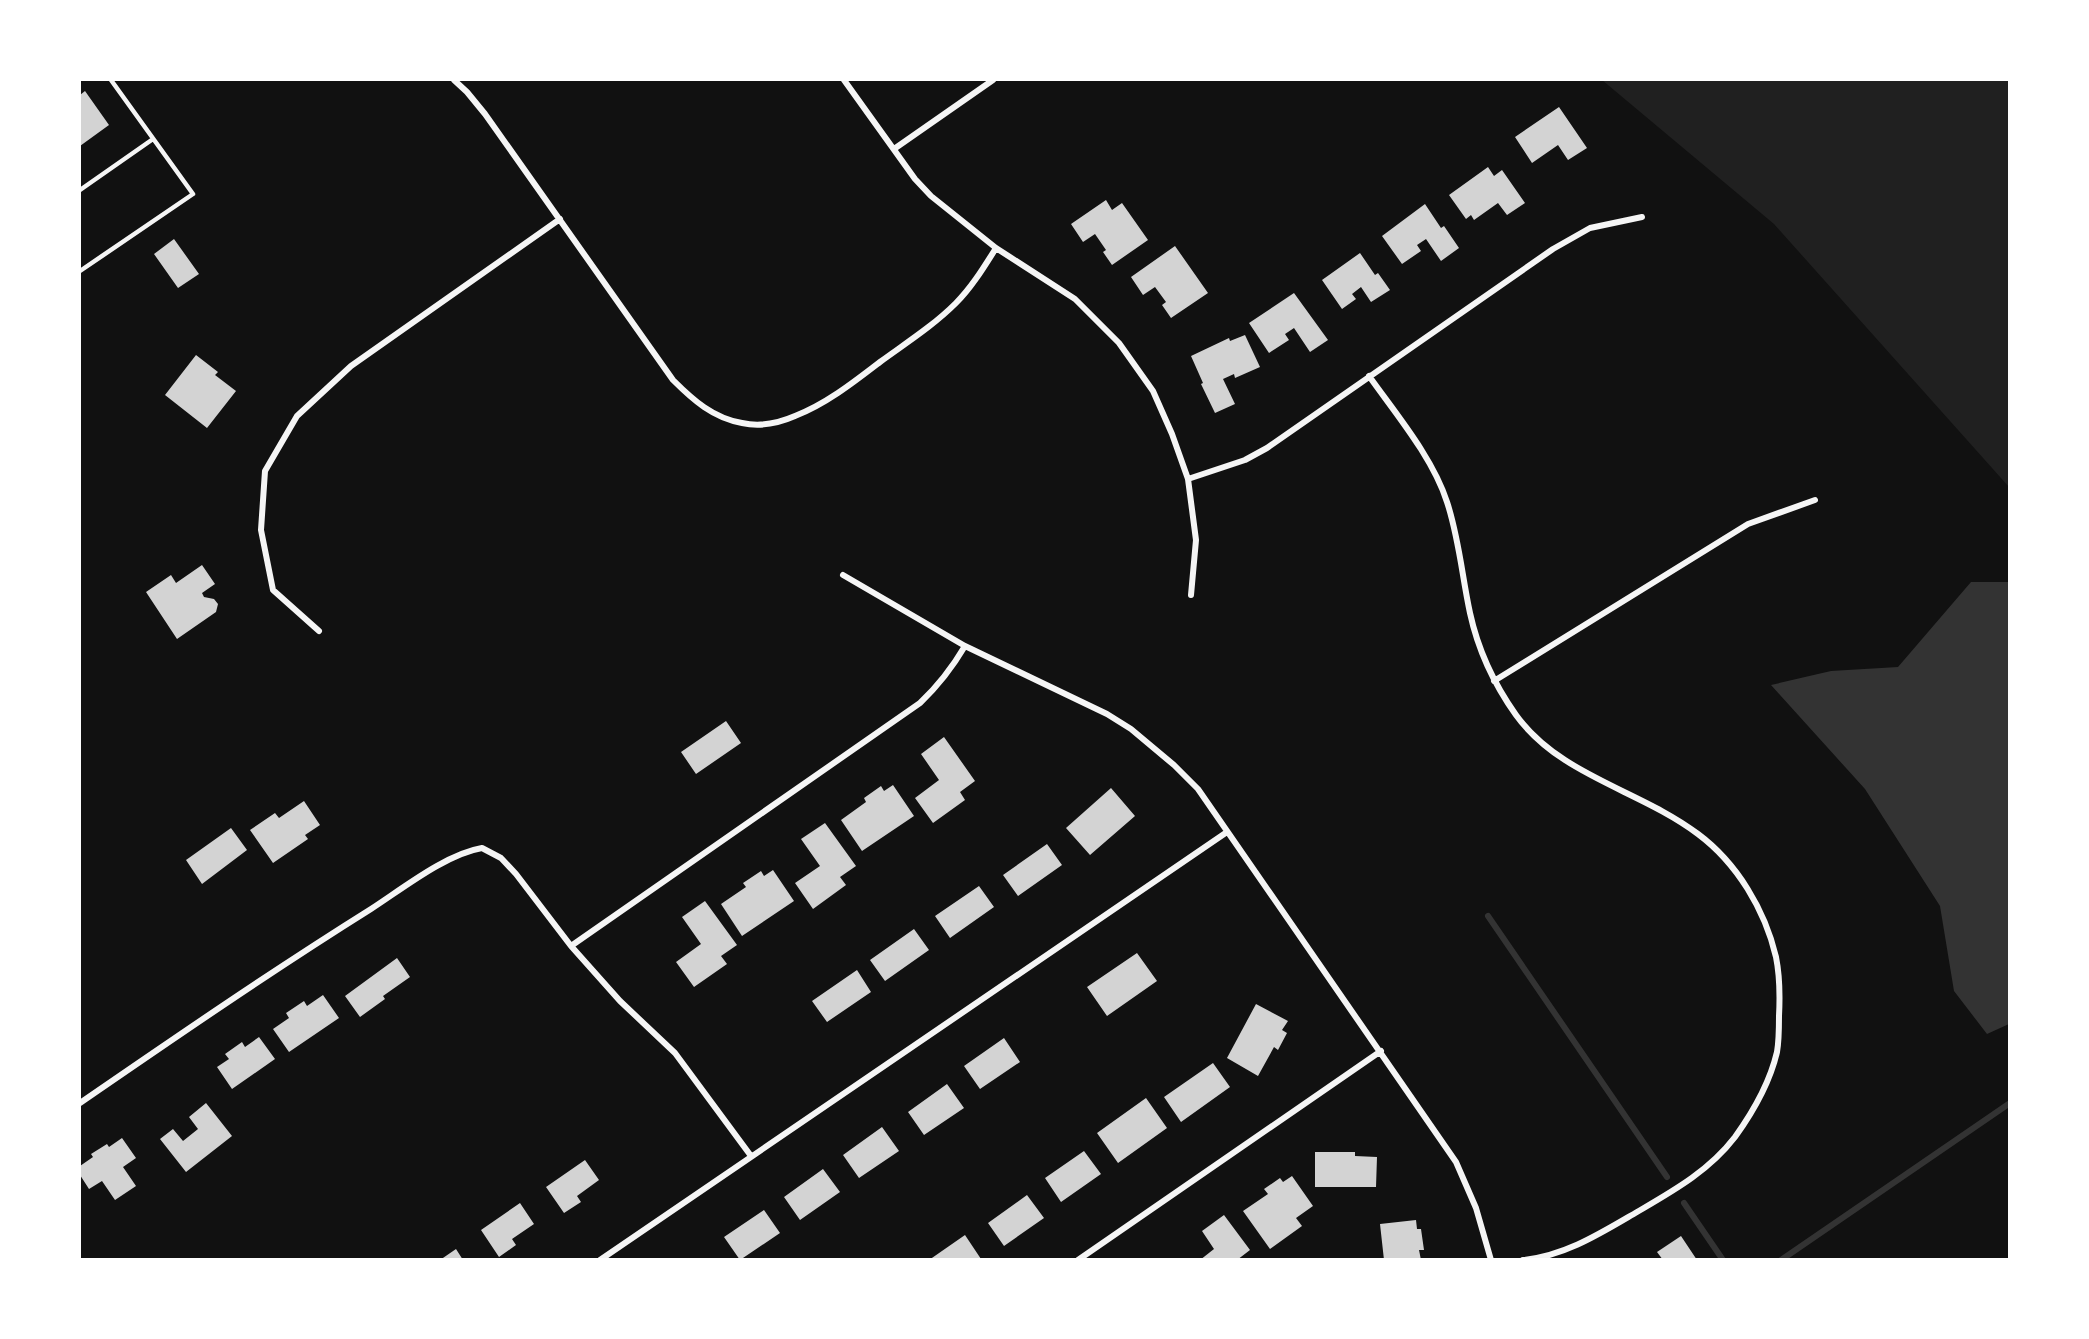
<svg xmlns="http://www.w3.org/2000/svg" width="2089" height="1339" font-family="Karla,sans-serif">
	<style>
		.green { fill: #202020 }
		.water { fill: #333 }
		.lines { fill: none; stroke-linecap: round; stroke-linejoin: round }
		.stream { stroke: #333; stroke-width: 6 }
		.building { fill: #d3d3d3 }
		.service { stroke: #f5f5f5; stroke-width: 4.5 }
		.minor { stroke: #f5f5f5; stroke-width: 6 }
	</style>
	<rect width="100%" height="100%" fill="#111"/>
	<path class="green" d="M1602,80H2009V487L1774,224Z"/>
	<path class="water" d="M1971,582H2010L2009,1024L1987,1034L1954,991L1940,906L1865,789L1771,685L1831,671L1898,667Z"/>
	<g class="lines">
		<path class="stream" d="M1488,916L1667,1177
			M1684,1203L1723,1260
			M1781,1260L2010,1103"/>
	</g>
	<path class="building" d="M85,91L109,125L80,146V95Z
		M1559,107L1587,148L1568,160L1558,145L1532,163L1515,137Z
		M1488,167L1494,176L1502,170L1525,203L1507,215L1498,203L1474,220L1471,215L1466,219L1449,195Z
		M1106,200L1112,210L1122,203L1148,240L1112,265L1103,252L1106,250L1095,234L1083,242L1071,224Z
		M1425,204L1441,228L1444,226L1459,248L1441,261L1426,239L1417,245L1421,251L1402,264L1382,236Z
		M174,239L199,274L178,288L154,254Z
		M1175,246L1208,293L1171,318L1162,305L1166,302L1155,287L1143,295L1131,277Z
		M1360,253L1375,275L1378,273L1390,290L1371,302L1361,287L1352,294L1356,299L1342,309L1322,280Z
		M1294,293L1328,340L1310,352L1294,328L1285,334L1289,340L1269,353L1249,323Z
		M1245,335L1260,367L1235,378L1234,374L1223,379L1235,404L1215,413L1201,384L1203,383L1191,356L1229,338L1230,341Z
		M196,355L218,372L215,375L236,391L207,428L165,395Z
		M202,565L215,584L202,593L204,597L214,599L218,604L216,612L177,639L146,592L171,575L176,583Z
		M726,721L741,743L696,774L681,752Z
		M944,737L975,781L960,792L965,800L933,823L915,798L939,780L921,754Z
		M893,785L914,816L862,851L841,820L866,802L864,798L881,786L884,791Z
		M1111,788L1135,816L1090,855L1066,828Z
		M304,801L320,825L305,835L308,839L273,863L250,830L275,813L279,818Z
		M825,823L856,866L840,877L846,885L813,909L795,883L820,866L801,839Z
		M231,828L247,850L202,884L186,860Z
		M1047,844L1062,865L1018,896L1003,875Z
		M773,870L794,901L742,936L721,904L746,887L743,883L761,871L764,876Z
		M979,886L994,907L950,938L935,916Z
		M705,901L737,945L721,956L727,964L694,987L676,962L701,944L682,917Z
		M914,929L929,950L885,981L870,960Z
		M1137,953L1157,981L1107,1016L1087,987Z
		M397,958L410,977L383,996L385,999L360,1017L345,996Z
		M857,970L871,992L827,1022L812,1001Z
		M323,995L339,1018L289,1052L273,1029L289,1018L286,1013L304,1001L307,1006Z
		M1256,1004L1288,1021L1282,1030L1287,1033L1278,1050L1274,1047L1258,1076L1227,1058Z
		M259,1037L275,1059L232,1089L217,1067L229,1059L225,1054L242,1042L245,1047Z
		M1004,1038L1020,1062L980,1089L964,1066Z
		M1213,1063L1230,1087L1181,1122L1164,1097Z
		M947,1084L964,1108L924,1135L908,1112Z
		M1146,1098L1167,1128L1118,1163L1097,1133Z
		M206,1103L232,1136L186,1172L160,1139L173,1129L183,1141L198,1129L189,1117Z
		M882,1127L899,1151L859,1178L843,1155Z
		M122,1138L136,1158L123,1167L136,1186L115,1200L102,1181L89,1189L80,1175V1166L93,1157L91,1154L107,1144L109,1147Z
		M1084,1151L1101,1174L1061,1202L1045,1178Z
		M1315,1152H1355V1156L1377,1157L1376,1187H1315Z
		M585,1160L599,1180L577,1196L581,1202L564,1213L546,1187Z
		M823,1169L840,1192L800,1220L784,1197Z
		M1292,1176L1313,1206L1296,1218L1302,1226L1270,1249L1243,1211L1268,1194L1264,1189L1280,1178L1283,1182Z
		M1027,1195L1044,1218L1004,1246L988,1223Z
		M520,1203L534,1224L512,1239L516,1245L499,1257L481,1230Z
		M764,1210L780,1233L740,1260L724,1237Z
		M1224,1215L1250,1250L1237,1260H1200L1214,1249L1202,1231Z
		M1416,1220L1417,1229H1421L1424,1250H1419L1421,1260H1384L1380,1224Z
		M965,1235L981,1259L929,1260Z
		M1681,1236L1697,1260H1663L1657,1252Z
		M456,1249L463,1260H440Z"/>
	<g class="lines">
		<path class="service" d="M80,190L153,139
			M80,271L193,194L111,80"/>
		<path class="minor" d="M454,80L467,92L485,114L673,380C693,400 713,418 742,423C760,427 779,423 795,416C826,404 854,382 880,362C906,343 933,326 956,303C972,287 984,267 996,248
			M844,80L915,179L931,196L996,248L1075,299L1119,343L1153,391L1172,434L1188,479L1196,540L1191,595
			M894,149L993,80
			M1369,376C1396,414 1433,458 1447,502C1459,538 1462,576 1470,613C1478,650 1494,684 1516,715C1560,776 1640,790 1698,834C1737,863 1765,910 1776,957C1780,977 1780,997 1779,1016C1779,1028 1779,1041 1777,1052C1770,1082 1753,1112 1735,1137C1709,1171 1673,1191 1637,1212C1601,1233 1565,1256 1523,1260
			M1188,479L1245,460L1267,448L1553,249L1590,228L1642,217
			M843,575L965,646L1107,714L1131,729L1174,765L1198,789L1456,1162L1476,1208L1491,1260
			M319,631L273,590L261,530L265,471L297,416L351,366L560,219
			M1494,681L1748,524L1815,500
			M571,946L920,703C939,685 952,668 965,646
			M80,1103C176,1037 272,971 371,909C402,889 446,854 482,848L501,858L516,874L571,946L620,1001L675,1053L751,1156
			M600,1260L1227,832
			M1078,1260L1381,1051"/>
	</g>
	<rect width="2089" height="1339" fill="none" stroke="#ffffff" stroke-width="162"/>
</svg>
